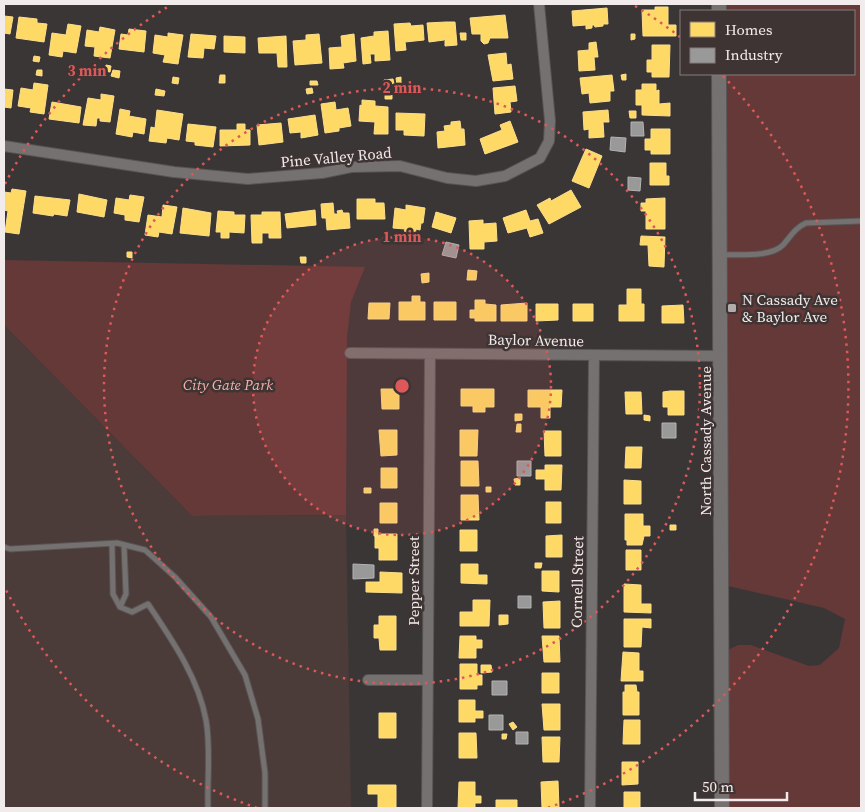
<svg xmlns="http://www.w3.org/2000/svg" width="865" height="812" font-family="'Source Serif 4',serif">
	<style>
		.built { fill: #4b3b39 }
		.green { fill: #643938 }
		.homes { fill: #ffd966; stroke: #fbde8e }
		.industry { fill: #999; stroke: #b4b2b2 }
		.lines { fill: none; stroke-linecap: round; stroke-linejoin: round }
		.service-casing { stroke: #585454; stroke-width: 7 }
		.minor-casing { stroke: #585454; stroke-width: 12 }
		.secondary-casing { stroke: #585454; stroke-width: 16 }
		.service { stroke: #757170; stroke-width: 5 }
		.minor { stroke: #757170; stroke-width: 10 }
		.secondary { stroke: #757170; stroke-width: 14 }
		.ring { fill: none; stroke: #dd5959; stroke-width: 2.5; stroke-dasharray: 2.5 5 }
		.poi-dot { fill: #b2acac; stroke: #3e3433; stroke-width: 2 }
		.labels { text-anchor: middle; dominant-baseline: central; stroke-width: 5; stroke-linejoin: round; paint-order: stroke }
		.street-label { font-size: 15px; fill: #f2ebeb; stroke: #3e3433 }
		.poi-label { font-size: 15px; fill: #f2ebeb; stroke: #3e3433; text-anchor: start }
		.park-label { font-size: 15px; font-style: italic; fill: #f6afab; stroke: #3e3433 }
		.centre { fill: #dd5959; stroke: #3e3433; stroke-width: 2.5 }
		.ring-label { font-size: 15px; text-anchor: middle; font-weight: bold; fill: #dd5959; stroke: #3e3433; stroke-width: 5; stroke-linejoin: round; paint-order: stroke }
	</style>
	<rect width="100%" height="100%" fill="#3b3636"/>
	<path class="built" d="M4,325L192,516L346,515L351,808H4Z"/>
	<path class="green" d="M726,4H861V808H729L728,650L738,645H751L809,666L820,665L839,648L845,619L824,608L728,586L726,74H854V11H726Z
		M4,260L365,267L351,302L347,337L346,515L192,516L4,325Z"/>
	<path class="homes" d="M655,7H668V25H676V36H643L642,10H655Z
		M607,8L608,24H603V26L595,27L594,25H592V28L586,29V25L573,26L572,11Z
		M505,15L508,38H490L488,43L484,44L481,41V34H472L470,18Z
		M4,16L13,17L10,34L4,33Z
		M19,17L37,19V23L47,24L44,42L16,38Z
		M446,22H455L457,45L445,46V38L444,40L429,42L427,23Z
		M410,23L411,26L423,25L424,40L405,42L406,50L396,51L394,24Z
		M68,24L81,26L76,53L63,51L62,57L49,55L52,33L66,35Z
		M100,27L115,30L110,58L94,56L95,47L85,46L87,30L99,32Z
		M129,29L146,31L144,52L119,49L121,34L128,35Z
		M388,31L390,60L375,61V54H370L371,63L363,64L361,38L374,36V32Z
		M168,33L183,35L178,64L163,62L165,55L153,53L155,35L168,37Z
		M460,33H466V40H461Z
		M191,34L216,36L214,49L204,48L203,58L188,57Z
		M319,34L322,63L295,65L293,41L306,40V35Z
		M354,34L356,61L343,63L344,68L330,69L329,48L342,47L341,36Z
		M631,34H635V39L631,40Z
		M224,36L245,37V53L224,52Z
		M286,36L287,67H278L277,53H259L258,38Z
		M596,42L598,57H594L595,70L579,71L578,51L589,50V43Z
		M652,45H670L669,77H652V72H647V60H652Z
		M506,53L507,65L511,64L513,79L493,81L488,55Z
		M34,56L40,57L39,62L33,61Z
		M106,65L111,66L110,72L105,71Z
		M37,70H42V76L36,75Z
		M113,70L120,71L119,78L111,76Z
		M626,74V80H622L621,75Z
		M220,75H225V83H219Z
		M612,75L614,91H610V101L590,103L589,93L582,94L580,78Z
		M173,77L179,78L178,84L172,83Z
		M401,77V84L397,85L396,78Z
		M393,79L394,84H384V80Z
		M310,81H317L318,85H310Z
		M34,83L48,85L44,114L30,112L31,108L18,106L21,88L33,90Z
		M642,84H656V91L659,90V104L670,103V116L642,115V105H636V90H642Z
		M515,86L517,101L510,102L511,112L495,114L493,88Z
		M312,88L313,93L307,94L306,89Z
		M4,89L13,90L11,108L4,107Z
		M156,89L165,91L164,96L155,95Z
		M101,94L114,96L110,122L100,121V118H97L96,126L83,125L88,98L101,100Z
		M385,95H392V99H385Z
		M362,100L375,101V106L388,107V134H374L375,122L359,121L360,105L362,106Z
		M52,102L81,107L79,123L49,119Z
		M335,102L336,110L348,108L351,126L339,128V131L325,133L321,104Z
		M120,109L130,111L129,116L146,119L144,134L133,132L132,137L116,134Z
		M157,110L183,114L179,140L167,138L166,143L149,141L151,127L155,128Z
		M608,110L609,122H603L604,137L589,138V129L584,130L583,112Z
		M629,111H636V118H630Z
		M396,113L425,114L424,136L404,135V130H396Z
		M315,115L318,135L301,138V132L290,133L288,119Z
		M460,121L461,129H464L465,145L438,148L437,132L445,131L444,126L451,125V122Z
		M510,121L518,142L485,154L480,139L502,130L500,125Z
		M281,123L283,142L259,145L257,125Z
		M188,124L216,127L213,147L195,145V142L186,141Z
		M237,124H245V130H250V145L220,146V130H237Z
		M651,129H670V154H651V150H645V139H651Z
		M586,149L602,156L589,188L572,181Z
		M650,163H666V176H669V185H650Z
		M12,189L26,191L19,234L5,232L8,211L4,210V192L11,193Z
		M571,190L581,207L549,224L537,205L550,198L551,201Z
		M79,194L107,200L104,217L77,212Z
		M130,195L144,197L139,222L125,220V215L114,213L116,198L129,200Z
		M35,196L70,200L67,216L54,214L53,216L33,213Z
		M665,198V229H646V211H641V203H646V199Z
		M357,199H375V203H384L385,219H357Z
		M333,203L334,214H338L337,211L342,210L343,213H349L350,228L327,230L326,218H322L321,204Z
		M163,205L177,207L172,234L159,232L158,237L145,235L148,215L162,217Z
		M406,205L425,208L423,223H421L420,230L416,229L415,236L404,234L405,229L393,228L395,208L406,210Z
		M183,208L211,213L209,236L180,233Z
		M315,210L316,225L287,228L285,214Z
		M526,210L530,221L538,219L543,233L530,237L527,228L508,233L503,218Z
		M218,211L234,212V215H245L244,233L229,232V238H221V232H216Z
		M262,212H280L281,238H269V233H262V243H252L251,215H262Z
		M436,212L456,218L451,233L432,227Z
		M483,220V224L496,223L497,241L484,242V249H470L469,221Z
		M641,236L665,237L664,267L649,266L648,245H640Z
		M127,252H132V258L127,257Z
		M300,257H306V263H301Z
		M468,270L477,271L476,280H467Z
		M429,273V282L422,283L421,274Z
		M627,289H641V304H644V321H619V305H627Z
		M412,296H420V302H425V320H399V302H412Z
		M475,300H485V304L496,305V321H475V318H470V310H475Z
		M434,302H456V320H434Z
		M369,303H390L389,319H368Z
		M527,303V321H501V305Z
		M536,304H558V320L536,321Z
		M573,304H593V321H573Z
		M683,305L684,323H662V306Z
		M381,389H399V409H382Z
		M461,389H494V407H485V412H473V406H461Z
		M528,390H562L561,407H550V418H541V407H528Z
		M670,391H684V415H668V407H663V392Z
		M625,392H641L642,414H626Z
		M515,414H522V420L515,421Z
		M644,415L650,416V421L644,420Z
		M517,424H521V432H516Z
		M379,430H397V455L381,456Z
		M460,430H478L477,456H460Z
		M544,431H561V456H545Z
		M626,447H642L641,468H625Z
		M461,461H478L479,486H461Z
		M545,465H562L561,490H545V479H536V470H545Z
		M381,468H397V488H381Z
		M520,478V485H515L514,479Z
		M624,480L641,481V504H624Z
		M486,487H491V492H486Z
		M364,488H371V493H364Z
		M461,495H478L479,520H461Z
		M546,502H561V523H546Z
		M380,503H397V523H380Z
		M625,514H643V526H650V536H644L642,545H627V540H625Z
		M670,525H676V530H670Z
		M374,529H378V536H374Z
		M460,530H477V551H460Z
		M379,534H397V560H379V548H375V536H379Z
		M562,535V557H546V536Z
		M626,550H641V570H626Z
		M535,563H542L541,568H535Z
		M461,564H478V575H487V584L461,583Z
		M542,571H559V592L542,591Z
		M380,572L402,573V593L366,592V582H380Z
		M624,584L641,585V604H651V613L624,612Z
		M473,600H490L489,626H460V612H473Z
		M560,601V628H544L543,602Z
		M499,615H508V624L499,625Z
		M379,616H396V650H380L379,638H374V625H379Z
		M624,619H651V628L642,627L641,647H624Z
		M460,636H476V640H482V648H476V658H459Z
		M542,636H559L560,662H544Z
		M623,652L639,653V671H643V681H621Z
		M460,664H477V675H482V685H477V689H460Z
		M481,665H491L492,672L481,673Z
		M542,673H559V693H542Z
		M625,685H636L637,692H639V715H623V692H625Z
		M459,700H475V711H483V718H475V722H459Z
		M542,704H560V730H544Z
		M379,713H396V738H379Z
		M624,720H640V744H623Z
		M513,722L517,727L513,730L509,724Z
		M459,733H476L477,758H459Z
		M502,734H507L506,739H502Z
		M542,737H560L559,762H543Z
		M622,762H638V784L622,785Z
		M558,781L559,808H542L541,782Z
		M459,782H475V796H481V803H475V808H458Z
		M368,785H396V808H378V794H368Z
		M624,792H640V808H624Z
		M496,800H517V808H496Z"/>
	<path class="industry" d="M631,122H643L644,136H631Z
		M611,137L626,138L625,152L610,150Z
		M628,177L641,178L640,191L628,190Z
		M446,242L459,245L456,258L442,255Z
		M662,423H676V438H662Z
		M517,461H531V476H517Z
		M353,564L374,565V578L353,579Z
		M518,596H531V608H518Z
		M492,681H507V695H492Z
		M489,715H503V730H489Z
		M516,732H528V744H516Z"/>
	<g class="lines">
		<defs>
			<path id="service" d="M720,255C738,254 770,258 783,245C791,236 795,228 806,223L861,221
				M112,544L113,594L120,607L132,612L148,604C172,640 198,677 206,720C211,748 207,780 208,808
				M4,547L10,549L117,543L145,550L175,577L211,617L245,675L258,719L265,773V808
				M120,607L126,594L124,545"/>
			<path id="minor" d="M4,146L174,172L248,179L322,173L351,167L400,166L447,178L476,181L505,176L540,158L549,141L550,121L539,4
				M350,353L721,356
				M368,680H427
				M427,808L430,354
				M590,808L594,356"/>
			<path id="secondary" d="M719,4V11
				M719,74L722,808"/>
		</defs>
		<use href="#service" class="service-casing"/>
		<use href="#minor" class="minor-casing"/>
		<use href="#secondary" class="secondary-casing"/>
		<use href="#service" class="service"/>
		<use href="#minor" class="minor"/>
		<use href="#secondary" class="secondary"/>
	</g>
	<circle cx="402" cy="386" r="149" fill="#dd5959" fill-opacity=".12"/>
	<g class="ring">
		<circle cx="402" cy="386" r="149"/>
		<circle cx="402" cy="386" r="298"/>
		<path d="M257 808A446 446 0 0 1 5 588M5 184A446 446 0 0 1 169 6M635 6A446 446 0 0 1 680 37M723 76A446 446 0 0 1 547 808"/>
	</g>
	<rect class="poi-dot" x="727" y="303" width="10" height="10" rx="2.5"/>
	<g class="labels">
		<g class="street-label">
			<text transform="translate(336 157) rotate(-5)">Pine Valley Road</text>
			<text transform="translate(536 340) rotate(1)">Baylor Avenue</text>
			<text transform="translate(705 441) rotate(-90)">North Cassady Avenue</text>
			<text transform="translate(413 581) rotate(-90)">Pepper Street</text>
			<text transform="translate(577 582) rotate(-89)">Cornell Street</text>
		</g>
		<g class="poi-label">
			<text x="742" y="299">N Cassady Ave<tspan x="742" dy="17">&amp; Baylor Ave</tspan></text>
		</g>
		<g class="park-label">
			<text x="228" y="384">City Gate Park</text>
		</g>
	</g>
	<circle cx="402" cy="386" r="8" class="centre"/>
	<g class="ring-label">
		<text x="87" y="76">3 min</text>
		<text x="402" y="93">2 min</text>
		<text x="402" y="242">1 min</text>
	</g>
	<rect width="865" height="812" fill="none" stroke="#f2ebeb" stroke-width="10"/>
	<rect x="680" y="10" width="175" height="65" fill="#3e3433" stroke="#867d7d"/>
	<rect x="690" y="22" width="25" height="15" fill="#ffd966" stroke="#867d7d"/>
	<text x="725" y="35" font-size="15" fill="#f2ebeb">Homes</text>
	<rect x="690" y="48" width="25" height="15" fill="#999999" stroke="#867d7d"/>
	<text x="725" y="60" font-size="15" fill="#f2ebeb">Industry</text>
	<path d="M695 792v8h92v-8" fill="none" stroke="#f2ebeb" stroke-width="2.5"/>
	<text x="702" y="792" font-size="15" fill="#f2ebeb" stroke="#3e3433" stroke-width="4" paint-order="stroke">50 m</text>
</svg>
